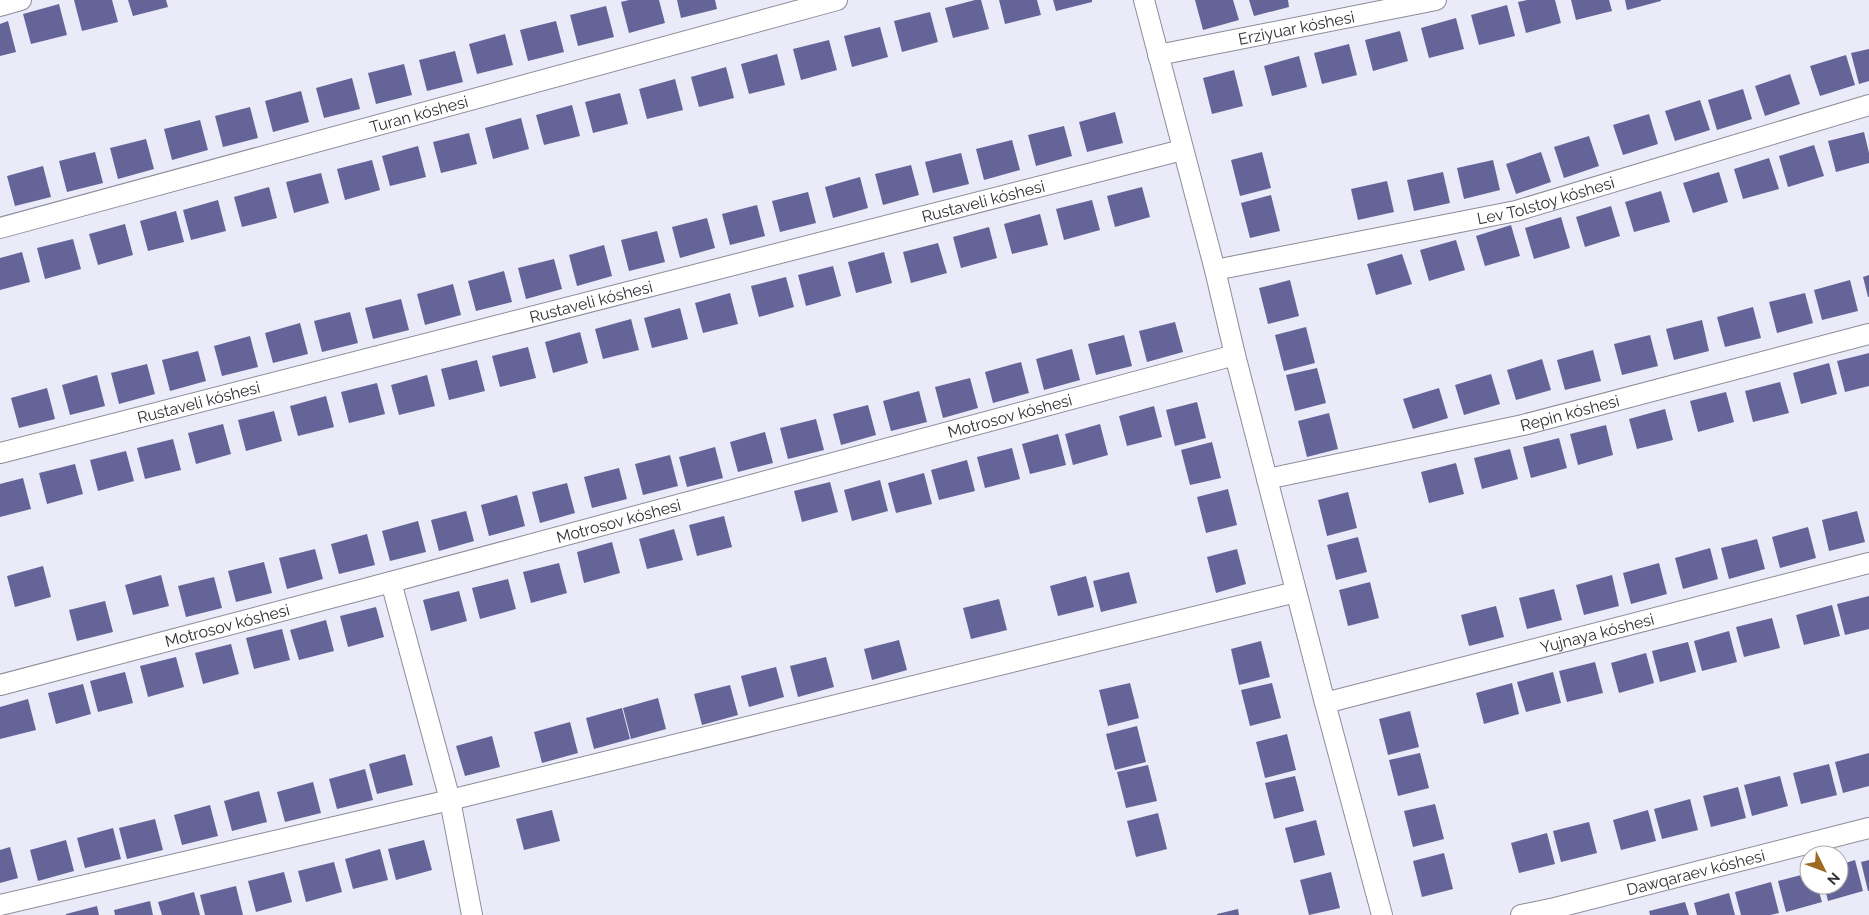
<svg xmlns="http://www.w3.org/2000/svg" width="1869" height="915" font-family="Raleway,sans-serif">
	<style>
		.building { fill: #656498 }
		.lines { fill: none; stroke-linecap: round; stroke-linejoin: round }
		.street-casing { stroke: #8c8c9a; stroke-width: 22 }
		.street { stroke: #fff; stroke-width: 20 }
		.labels { text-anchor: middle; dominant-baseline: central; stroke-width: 5; stroke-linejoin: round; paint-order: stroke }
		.street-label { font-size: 16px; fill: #2f2f35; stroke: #fff }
	</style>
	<rect width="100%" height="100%" fill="#eaeaf9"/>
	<path class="building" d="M74,0H112L118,22L82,31Z
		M128,0H166L168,7L133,16Z
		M629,0H659L665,23L629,33L621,2Z
		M677,0H715L717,9L681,18Z
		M975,0H981L989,29L953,38L945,8Z
		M999,0H1037L1041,15L1005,24Z
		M1053,0H1092V2L1056,11Z
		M1195,0H1233L1239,20L1203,30Z
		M1249,0H1288L1289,7L1254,16Z
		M1527,0H1555L1561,23L1526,33L1518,2Z
		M1571,0H1609L1612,11L1576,20Z
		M1625,0H1661V1L1627,10Z
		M59,4L67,35L31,44L23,14Z
		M1507,5L1515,36L1479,45L1471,15Z
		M606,6L614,37L578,46L570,15Z
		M930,12L938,42L902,52L894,21Z
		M1456,18L1464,49L1429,58L1421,28Z
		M8,21L16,52L0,56V24Z
		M556,21L564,52L528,61L520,30Z
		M880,27L888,57L852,67L844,36Z
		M1400,31L1408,61L1373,71L1365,40Z
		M505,34L513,65L477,74L469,44Z
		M829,40L837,70L801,80L793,49Z
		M1349,44L1357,75L1322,84L1314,53Z
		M1869,49V81L1859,84L1851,53Z
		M455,51L463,82L427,91L419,60Z
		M777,54L785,85L749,94L741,64Z
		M1846,55L1855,85L1820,96L1810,66Z
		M1299,56L1307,87L1272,96L1264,66Z
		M404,64L412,95L376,104L368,73Z
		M726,67L734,98L699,107L691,77Z
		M1234,70L1243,106L1212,114L1203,78Z
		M1790,74L1800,104L1765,116L1755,86Z
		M352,78L360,109L324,118L316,88Z
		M675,79L683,110L647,119L639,89Z
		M1743,89L1752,119L1717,130L1708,100Z
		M301,91L309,122L273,132L265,101Z
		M620,93L628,124L593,133L585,102Z
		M1700,100L1710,130L1675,141L1665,111Z
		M572,105L580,136L544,145L536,115Z
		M250,107L258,138L223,147L215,116Z
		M1115,112L1123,143L1087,152L1079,122Z
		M1649,114L1658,144L1623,155L1613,125Z
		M521,118L529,149L493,159L485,128Z
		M200,120L208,150L172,160L164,129Z
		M1064,126L1072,156L1036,166L1028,135Z
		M1864,132L1869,153V163L1836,172L1828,141Z
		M469,133L477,164L441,173L433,142Z
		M1589,136L1599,166L1564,178L1554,147Z
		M146,139L154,169L118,179L110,148Z
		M1012,140L1020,170L984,180L976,149Z
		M1814,145L1824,176L1788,187L1779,156Z
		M418,146L426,177L390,186L382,156Z
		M95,152L103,183L67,192L59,161Z
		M1262,152L1271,188L1240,196L1231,160Z
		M1541,152L1551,182L1516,194L1506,164Z
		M961,153L969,184L933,193L925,162Z
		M1769,158L1779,189L1743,199L1734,169Z
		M372,160L380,190L345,200L337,169Z
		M1493,160L1500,190L1464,199L1457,168Z
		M911,165L919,195L883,205L875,174Z
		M43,166L51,197L15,206L7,176Z
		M1443,172L1450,203L1414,211L1407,180Z
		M1719,172L1728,202L1693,213L1683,183Z
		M321,173L329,203L294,213L286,182Z
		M860,177L868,208L833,218L825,187Z
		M1387,181L1394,212L1358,220L1351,189Z
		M269,187L277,218L242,227L234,197Z
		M1142,187L1150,217L1115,227L1107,196Z
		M1661,191L1670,222L1634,232L1625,202Z
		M808,192L816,223L780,232L772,201Z
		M1271,195L1280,231L1250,238L1241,203Z
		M218,200L226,231L191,240L183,210Z
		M1092,200L1100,230L1064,240L1056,209Z
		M757,205L765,236L730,245L722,214Z
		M1611,206L1620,236L1585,247L1576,217Z
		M176,211L184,242L148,251L140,221Z
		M1040,214L1048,245L1012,254L1004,224Z
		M1561,217L1570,248L1534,259L1525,228Z
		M707,218L715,248L680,258L672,227Z
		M125,224L133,255L98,265L89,234Z
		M1511,225L1520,256L1485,266L1476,236Z
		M989,227L997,258L961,268L953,237Z
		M657,231L665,262L629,271L621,240Z
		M73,239L81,269L45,279L37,248Z
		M1456,240L1465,270L1429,281L1420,250Z
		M938,243L947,273L911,283L903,252Z
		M604,245L612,276L577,286L569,255Z
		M22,252L30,282L0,290V258Z
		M884,252L892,283L856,293L848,262Z
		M1402,254L1412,284L1376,295L1367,264Z
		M554,259L562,289L526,299L518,268Z
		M833,266L841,296L806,306L798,275Z
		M504,271L512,302L476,311L468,281Z
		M1869,275V297H1868L1863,277Z
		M786,277L794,307L759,317L751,286Z
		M1290,280L1299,316L1268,324L1259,288Z
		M1850,280L1858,311L1822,320L1814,290Z
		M453,284L461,315L425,325L417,294Z
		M730,293L738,324L703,333L695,303Z
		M1805,293L1813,323L1777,333L1769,302Z
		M401,299L409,330L373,339L365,308Z
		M1753,307L1761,338L1725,347L1717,317Z
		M680,308L688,339L652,348L644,318Z
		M350,312L358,343L322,352L314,321Z
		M631,319L639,350L603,359L595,329Z
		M1702,320L1709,351L1674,360L1666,329Z
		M1175,322L1183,352L1147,362L1139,331Z
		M300,323L308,354L273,363L265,333Z
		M1306,327L1315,363L1284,371L1275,335Z
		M580,332L588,363L553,373L545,342Z
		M1124,335L1132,366L1096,375L1088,344Z
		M1650,335L1658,366L1622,375L1614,344Z
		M250,336L258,367L222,376L214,346Z
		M528,347L536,378L500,387L492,356Z
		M1072,349L1080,380L1044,390L1036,359Z
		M1593,350L1601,381L1565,390L1557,360Z
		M198,351L206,381L170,391L162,360Z
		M1869,353V386L1845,392L1837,361Z
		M1542,359L1551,390L1516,400L1507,370Z
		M477,360L485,391L449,400L441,369Z
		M1021,362L1029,393L993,403L985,372Z
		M1829,363L1837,394L1801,404L1793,373Z
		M147,364L155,394L119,404L111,373Z
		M1317,368L1326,403L1295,411L1286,375Z
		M1491,374L1500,404L1464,415L1455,385Z
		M97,375L105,406L70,415L62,385Z
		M427,375L435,406L399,415L391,385Z
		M970,378L978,408L943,418L935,387Z
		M1780,382L1789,413L1753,422L1745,391Z
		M377,383L385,414L349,423L341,392Z
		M47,388L55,419L19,428L11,398Z
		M1439,388L1448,418L1413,429L1403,399Z
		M919,391L927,422L891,431L883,401Z
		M1726,392L1734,422L1698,432L1690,401Z
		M326,396L334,427L298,436L290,406Z
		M1197,402L1206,438L1175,446L1166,410Z
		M868,405L876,435L841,445L833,414Z
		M1154,406L1162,437L1127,446L1119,416Z
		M1665,409L1673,440L1637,449L1629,419Z
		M274,411L282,441L246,451L238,420Z
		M1329,413L1338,449L1307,457L1298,421Z
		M816,419L824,450L788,459L780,428Z
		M223,424L231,454L196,464L188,433Z
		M1100,424L1108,455L1073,465L1065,434Z
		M1606,425L1613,455L1578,465L1570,434Z
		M765,432L773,463L738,472L730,442Z
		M1058,434L1066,465L1030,474L1022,444Z
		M1559,438L1567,468L1531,478L1523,447Z
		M173,439L181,470L145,479L137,448Z
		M1212,442L1221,478L1190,485L1181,450Z
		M715,447L723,478L687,487L679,457Z
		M1012,448L1020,479L985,488L977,457Z
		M1510,449L1518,479L1482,489L1474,458Z
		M126,451L134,481L98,491L90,460Z
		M670,455L678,486L643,495L635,464Z
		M967,460L975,491L939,500L931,470Z
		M1456,463L1464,494L1429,503L1421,472Z
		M75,464L83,494L47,504L39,473Z
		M619,468L627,499L592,508L584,477Z
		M924,473L932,504L896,513L888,483Z
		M23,478L31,509L0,517V484Z
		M880,480L888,511L852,521L844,490Z
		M830,482L838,512L802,522L794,491Z
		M567,483L575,513L540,523L532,492Z
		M1228,489L1237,525L1206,533L1197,497Z
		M1348,492L1357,528L1327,536L1318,500Z
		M517,495L525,526L489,536L481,505Z
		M466,511L474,541L439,551L431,520Z
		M1857,511L1865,542L1829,551L1822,520Z
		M724,516L732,547L697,556L689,525Z
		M418,521L426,552L390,561L382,531Z
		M1808,527L1816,558L1780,568L1772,537Z
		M674,529L683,560L647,569L639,539Z
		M367,534L375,565L339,574L331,544Z
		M1358,537L1367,572L1336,580L1327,545Z
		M1757,539L1765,569L1729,579L1721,548Z
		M612,542L620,573L584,583L577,552Z
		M1710,548L1718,579L1683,589L1675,558Z
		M315,549L323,579L287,589L279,558Z
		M1237,549L1246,584L1216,593L1207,557Z
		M264,562L272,593L236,602L228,571Z
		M559,563L567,593L531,603L523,572Z
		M1659,563L1667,594L1631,604L1623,573Z
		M43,566L51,597L15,607L7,576Z
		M1129,572L1137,603L1101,612L1093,581Z
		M161,575L169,606L133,615L125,585Z
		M1612,575L1619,606L1584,615L1576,585Z
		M1086,576L1094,607L1058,616L1050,586Z
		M214,577L222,608L186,617L178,586Z
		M508,579L516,609L480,619L472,588Z
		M1370,582L1379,618L1348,626L1339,590Z
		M1554,589L1562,620L1527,629L1519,598Z
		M459,591L467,621L431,631L423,600Z
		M1869,596V629L1845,635L1837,604Z
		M999,599L1007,630L971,639L963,608Z
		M105,601L113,632L77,641L69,610Z
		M1832,605L1840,636L1804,645L1796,615Z
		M1496,606L1504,637L1469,646L1461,615Z
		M376,607L384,637L348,647L340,616Z
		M1772,618L1780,648L1744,657L1736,627Z
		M326,620L334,651L299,660L290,630Z
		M282,629L290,660L254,669L246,638Z
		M1729,631L1737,662L1702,671L1694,641Z
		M899,640L907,670L872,680L864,649Z
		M1261,641L1270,677L1239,685L1231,649Z
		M1688,642L1696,672L1660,682L1652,651Z
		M231,644L239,674L203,684L195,653Z
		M1646,653L1654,683L1619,693L1611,663Z
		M176,657L184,687L148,697L140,666Z
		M826,657L834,687L798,697L790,666Z
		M1595,662L1603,693L1567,702L1559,671Z
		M776,667L784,697L749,707L741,676Z
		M125,672L133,703L98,712L90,681Z
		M1553,672L1561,703L1526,712L1517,682Z
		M1130,683L1139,718L1108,726L1099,690Z
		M1272,683L1281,718L1250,726L1241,690Z
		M1512,683L1519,714L1484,724L1476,693Z
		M83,684L91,714L56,724L48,693Z
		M730,685L738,715L702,725L694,694Z
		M658,698L666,729L631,739L623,708Z
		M28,699L36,730L0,739V707Z
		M622,708L630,739L594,749L586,718Z
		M1410,711L1419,747L1388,755L1379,719Z
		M570,722L578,753L542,763L534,732Z
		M1137,726L1146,762L1115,770L1106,734Z
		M1287,734L1296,770L1265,778L1256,742Z
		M492,736L500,767L465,776L456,746Z
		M1420,753L1429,788L1398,796L1389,760Z
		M1869,753V786L1843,793L1835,762Z
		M405,754L413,785L377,794L369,764Z
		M1829,764L1837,795L1801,804L1793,773Z
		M1148,765L1157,801L1126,808L1117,772Z
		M365,769L373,800L337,809L329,779Z
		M1295,776L1304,811L1274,819L1265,783Z
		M1780,776L1788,806L1752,816L1744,785Z
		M313,782L321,813L285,822L277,792Z
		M1738,787L1746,818L1711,827L1703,796Z
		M259,791L267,822L232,831L224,801Z
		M1690,799L1698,830L1662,839L1654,809Z
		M1435,804L1444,839L1413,847L1404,811Z
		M210,805L218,836L182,845L174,815Z
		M552,810L560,841L524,850L516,819Z
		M1648,810L1656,841L1621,850L1613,820Z
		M1158,813L1167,849L1136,857L1127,821Z
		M155,819L163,850L127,859L119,828Z
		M1316,820L1325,855L1294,863L1285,828Z
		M1589,822L1597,853L1561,862L1553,831Z
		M113,828L121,859L85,868L77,838Z
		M1547,833L1555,864L1519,873L1511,843Z
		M66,840L74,871L38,881L30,850Z
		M424,840L432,870L396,880L388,849Z
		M10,847L18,878L0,883V850Z
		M380,849L388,880L353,889L345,859Z
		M1444,853L1453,889L1422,897L1413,861Z
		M1855,860L1863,891L1828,901L1824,885H1839V865Z
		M1869,860V891H1868L1861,862Z
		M334,862L342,892L306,902L298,871Z
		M284,872L292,902L256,912L248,881Z
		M1331,872L1340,908L1309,915L1300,880Z
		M1809,873V885H1817L1822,902L1786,912L1778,881Z
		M1771,882L1779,913L1770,915H1741L1735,892Z
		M236,886L243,915H205L200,895Z
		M194,892L200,915H162L158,902Z
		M1729,893L1735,915H1697L1694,903Z
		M150,901L153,915H115L114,910Z
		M1685,902L1689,915H1650L1649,911Z
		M97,906L99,915H66V914Z
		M1238,909L1239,915H1217V914Z"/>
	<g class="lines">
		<defs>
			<g id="street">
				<path d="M1144,0L1215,270L1235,355L1325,703L1382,915"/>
				<path d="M0,6L21,0"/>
				<path id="s1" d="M1158,55L1436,0"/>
				<path id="s2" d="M0,228L837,0"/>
				<path id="s3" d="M1215,270L1516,211L1869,105"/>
				<path id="s4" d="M0,453L1182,150"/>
				<path id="s5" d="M1267,479L1523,425L1869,334"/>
				<path d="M391,582L450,800L472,915"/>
				<path id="s6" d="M0,685L391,582L1235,355"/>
				<path id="s7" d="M1325,703L1869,563"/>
				<path d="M0,905L450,800L1296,592"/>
				<path id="s8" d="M1521,915L1555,908L1869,828"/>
			</g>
		</defs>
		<use href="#street" class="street-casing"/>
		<use href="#street" class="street"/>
	</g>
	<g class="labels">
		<g class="street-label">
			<text stroke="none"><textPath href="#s1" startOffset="141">Erziyuar kóshesi</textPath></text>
			<text stroke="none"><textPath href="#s2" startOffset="434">Turan kóshesi</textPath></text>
			<text stroke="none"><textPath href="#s3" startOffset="338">Lev Tolstoy kóshesi</textPath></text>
			<text stroke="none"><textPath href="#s4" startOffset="1015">Rustaveli kóshesi</textPath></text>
			<text stroke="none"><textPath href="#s4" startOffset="610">Rustaveli kóshesi</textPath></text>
			<text stroke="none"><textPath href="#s4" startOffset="205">Rustaveli kóshesi</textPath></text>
			<text stroke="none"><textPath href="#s5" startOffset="310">Repin kóshesi</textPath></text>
			<text stroke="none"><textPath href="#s6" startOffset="1045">Motrosov kóshesi</textPath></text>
			<text stroke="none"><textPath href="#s6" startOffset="640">Motrosov kóshesi</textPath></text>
			<text stroke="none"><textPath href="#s6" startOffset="235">Motrosov kóshesi</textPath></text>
			<text stroke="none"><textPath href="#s7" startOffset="281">Yujnaya kóshesi</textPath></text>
			<text stroke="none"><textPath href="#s8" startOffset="180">Dawqaraev kóshesi</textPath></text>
		</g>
	</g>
	<g transform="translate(1824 870) rotate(132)"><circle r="24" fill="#ffffff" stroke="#acacae"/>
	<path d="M0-4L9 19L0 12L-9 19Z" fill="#9f6924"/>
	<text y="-8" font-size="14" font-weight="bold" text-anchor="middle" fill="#2f2f35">N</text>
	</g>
</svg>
